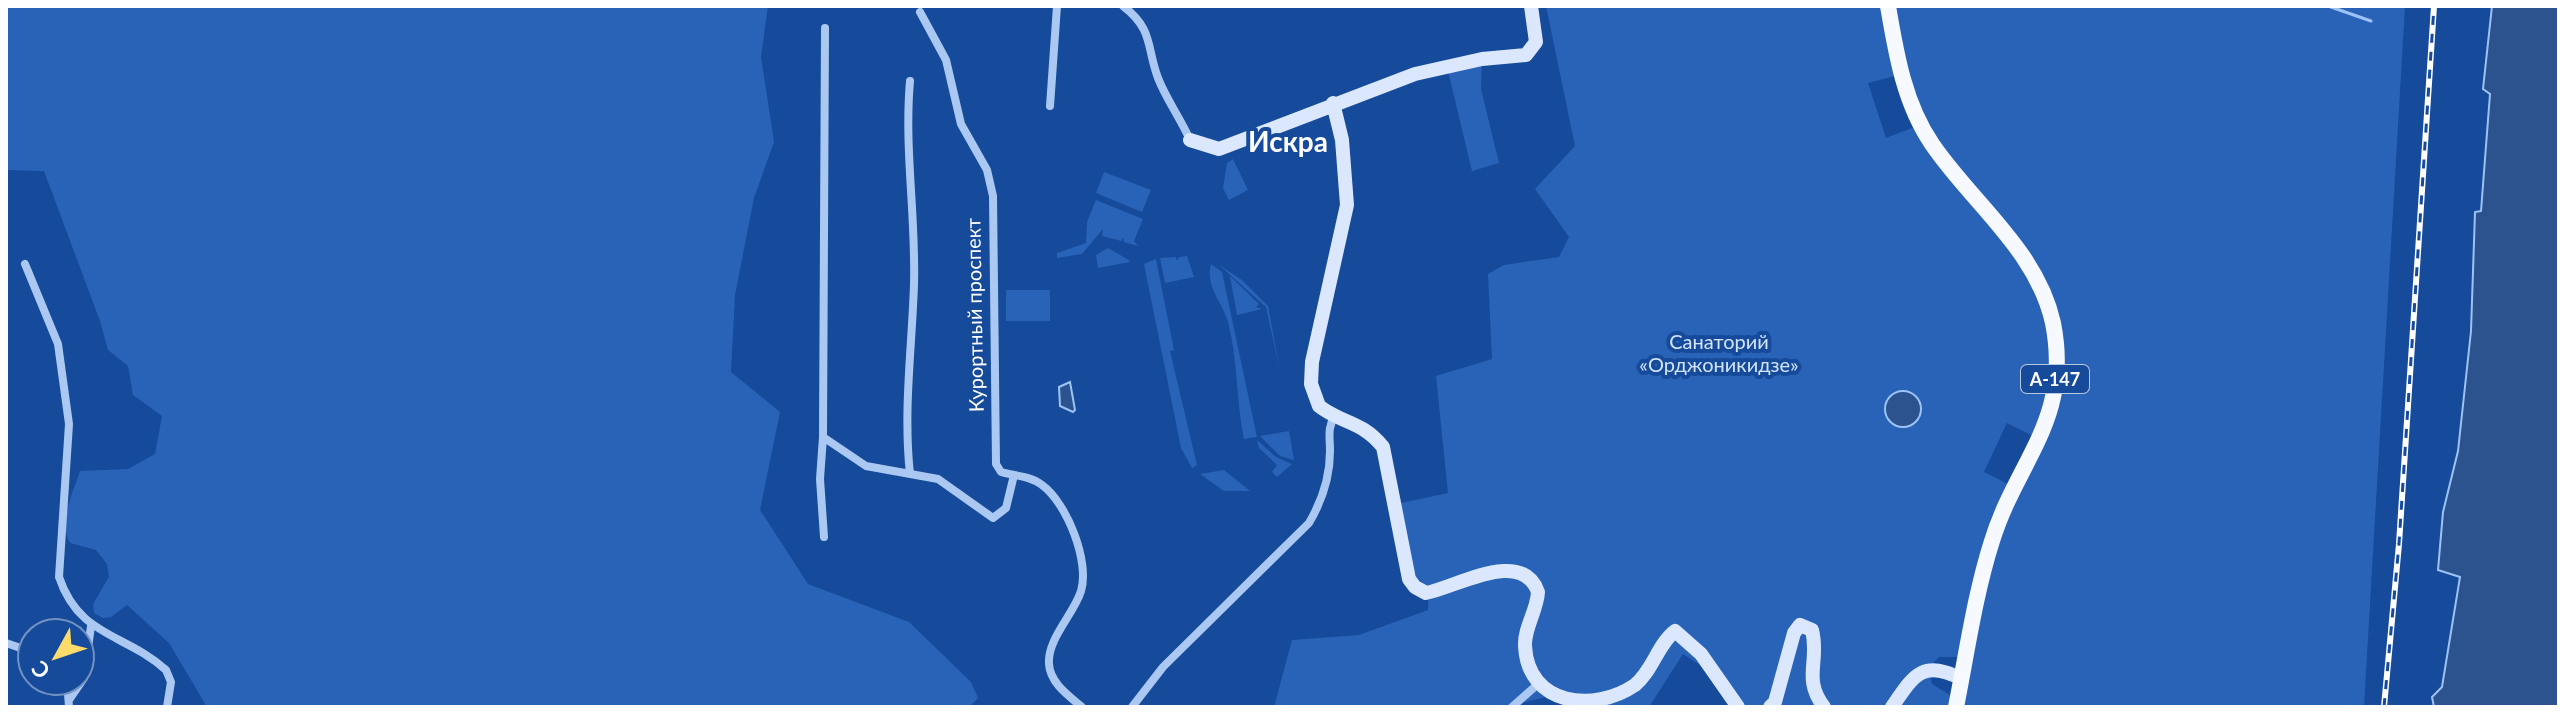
<svg xmlns="http://www.w3.org/2000/svg" width="2565" height="713" font-family="Lato,sans-serif">
	<style>
		.green { fill: #2963b8; fill-rule: evenodd }
		.water { fill: #2c538e; stroke: #9dc2f5; stroke-width: 2 }
		.lines { fill: none; stroke-linecap: round; stroke-linejoin: round }
		.stream { stroke: #9dc2f5; stroke-width: 3 }
		.street { stroke: #abc8f2; stroke-width: 8 }
		.secondary { stroke: #dae7fc; stroke-width: 14 }
		.primary { stroke: #f6f9ff; stroke-width: 16 }
		.rail-casing { stroke: #fff; stroke-width: 6 }
		.rail { stroke: #164a9a; stroke-width: 3; stroke-dasharray: 9; stroke-linecap: butt }
		.labels { text-anchor: middle; dominant-baseline: central; stroke-width: 8; stroke-linejoin: round; paint-order: stroke }
		.shield { fill: #164a9a; stroke: #b9c9e1; stroke-width: 2 }
		.shield-label { font-size: 18px; font-weight: bold; fill: #fff }
		.street-label { font-size: 20px; fill: #fff; stroke: #164a9a }
		.park-label { font-size: 20px; fill: #d3e4fc; stroke: #164a9a }
		.district-label { font-size: 28px; font-weight: bold; fill: #fff; stroke: #164a9a }
	</style>
	<rect width="100%" height="100%" fill="#164a9a"/>
	<path class="green" d="M6,6H768L761,57L774,142L754,198L735,295L731,372L780,412L760,510L808,584L909,622L971,682L978,698L969,707H207L169,643L127,605L111,617L103,618L94,613L93,604L109,577L107,564L96,550L70,543C58,523 73,492 80,471L128,469L155,454L162,416L133,395L128,366L108,350L100,321L44,171L6,170Z
		M1546,6H2405L2364,707H1739L1709,671L1683,654L1649,707H1590L1550,696L1504,707H1274L1292,640L1359,635L1428,610L1429,587C1400,571 1401,533 1396,504L1448,493L1436,376L1492,359L1488,274L1504,265L1559,257L1569,237L1535,189L1575,146ZM1899,75L1917,126L1886,138L1868,83ZM2007,423L2039,439L2016,488L1984,472ZM1939,657H1967L1958,700L1932,684L1928,668Z
		M1482,59L1481,89L1499,163L1472,171L1447,67Z
		M1233,159L1248,190L1229,200L1223,188L1227,163Z
		M1104,172L1151,190L1142,212L1096,193Z
		M1096,200L1143,219L1134,241L1138,246L1124,242L1123,237L1121,241L1102,236L1103,229L1082,254L1057,258V253L1086,243L1087,222Z
		M1108,248L1129,260L1130,262L1098,268L1096,255Z
		M1187,256L1194,277L1165,283L1160,258L1176,257L1177,261L1179,257Z
		M1156,259L1174,350L1170,351L1197,465L1192,468L1181,448L1144,264Z
		M1211,264L1222,272L1257,437L1244,439C1236,400 1238,361 1228,322C1222,301 1205,287 1211,264Z
		M1219,265L1242,280L1268,306L1280,371L1266,307Z
		M1230,276L1259,304L1256,307L1262,309L1237,315Z
		M1006,290H1050V321H1006Z
		M1289,431L1294,460L1280,456L1260,436Z
		M1257,440L1276,457L1292,464L1277,477L1272,472L1277,465L1259,448Z
		M1224,470L1250,491H1224L1200,474Z"/>
	<path class="water" d="M2492,6H2559V707H2434L2432,697L2442,687L2460,577L2438,570L2443,512L2458,451L2471,331L2475,212L2481,211L2490,94L2483,89Z
		M1070,382L1075,410L1073,412L1060,406L1059,387Z
		M1885 409a18 18 0 1 1 36 0a18 18 0 1 1-36 0Z"/>
	<g class="lines">
		<path class="stream" d="M2328,6L2371,21"/>
		<path class="street" d="M1123,6C1154,30 1146,46 1158,78C1166,99 1181,119 1190,140
			M920,12L946,60L961,124L987,170L993,196L996,464L1001,472C1015,476 1031,476 1042,485C1067,503 1090,562 1081,591C1074,614 1047,639 1049,664C1050,683 1069,696 1082,707
			M825,28L823,437L866,466L938,479L993,518L1006,508L1014,475
			M1050,106L1057,6
			M25,264L58,344L69,424L59,577C79,637 125,633 166,670L171,682L167,707
			M823,437L820,479L824,537
			M910,474C903,410 912,348 914,284C916,216 904,149 910,81
			M6,643L32,652
			M67,681L69,707
			M69,700L84,678L91,626
			M1132,707L1163,667L1309,523C1322,501 1330,478 1330,451C1330,436 1327,429 1335,415
			M1512,707L1538,684"/>
		<path class="secondary" d="M1333,103L1342,140L1347,205L1312,362L1311,384L1319,406C1342,424 1361,420 1383,447L1409,579L1415,587L1426,593C1457,587 1522,547 1538,592C1537,611 1524,628 1525,646C1528,706 1594,713 1635,685C1653,670 1658,644 1675,631L1701,654L1738,707
			M1190,140L1219,149L1415,74L1482,59L1526,55L1536,42L1531,6
			M1770,707L1775,702L1794,633L1800,625L1812,630C1820,662 1802,678 1824,707
			M1892,707C1914,675 1922,659 1962,679"/>
		<path class="primary" d="M1888,6C1896,53 1904,103 1932,144C1972,203 2037,250 2053,323C2072,420 2017,460 1992,541C1975,594 1967,652 1956,707"/>
		<defs>
			<path id="rail" d="M2384,707L2399,544L2434,6"/>
		</defs>
		<use href="#rail" class="rail-casing"/>
		<use href="#rail" class="rail"/>
	</g>
	<g class="labels">
		<rect class="shield" x="2021" y="365" width="68" height="28" rx="6"/>
		<g class="shield-label">
			<text x="2055" y="379">А-147</text>
		</g>
		<g class="street-label">
			<text transform="translate(974 315) rotate(-91)">Курортный проспект</text>
		</g>
		<g class="park-label">
			<text x="1719" y="341">Санаторий<tspan x="1719" dy="23">«Орджоникидзе»</tspan></text>
		</g>
		<g class="district-label">
			<text x="1288" y="141">Искра</text>
		</g>
	</g>
	<rect width="2565" height="713" fill="none" stroke="#ffffff" stroke-width="16"/>
	<g transform="translate(56 657) rotate(230)"><circle r="38" fill="#164a9a" stroke="#7392c2" stroke-width="2"/>
	<path d="M0-6L14 30L0 20L-14 30Z" fill="#ffdb6c"/>
	<text y="-12" font-size="22" font-weight="bold" text-anchor="middle" fill="#ffffff">С</text>
	</g>
</svg>
